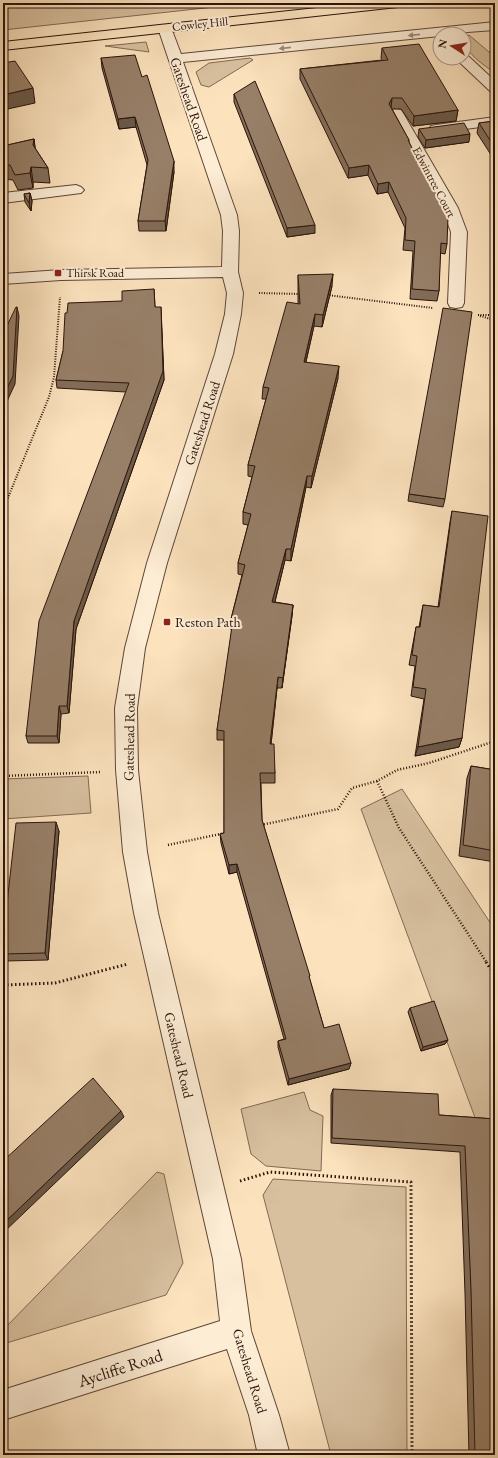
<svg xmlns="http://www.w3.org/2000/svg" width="498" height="1458" font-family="'EB Garamond',serif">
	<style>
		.green { fill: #d8c09f; stroke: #816a54 }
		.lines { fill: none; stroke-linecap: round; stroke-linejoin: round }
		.minor-casing { stroke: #5e4737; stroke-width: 2 }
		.major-casing { stroke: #2a130a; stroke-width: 2 }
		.path-far2 { stroke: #2a130a; stroke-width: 2; stroke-dasharray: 1 1.5; stroke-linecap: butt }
		.path-far1 { stroke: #2a130a; stroke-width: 2.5; stroke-dasharray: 1 2; stroke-linecap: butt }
		.path { stroke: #2a130a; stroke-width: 3; stroke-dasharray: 1.5 2.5; stroke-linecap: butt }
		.minor { fill: #fdedd5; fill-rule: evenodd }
		.major { fill: #fce3be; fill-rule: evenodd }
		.wall { fill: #826d59; stroke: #2a130a }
		.shaded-wall { fill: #6a5949; stroke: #2a130a }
		.building { fill: #977f68; stroke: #2a130a }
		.oneway { fill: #9e8b7a }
		.poi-dot { fill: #8f2418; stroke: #fdedd5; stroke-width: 1.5 }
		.labels { text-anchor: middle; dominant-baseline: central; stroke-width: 4; stroke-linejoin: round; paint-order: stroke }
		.far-street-label { font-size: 12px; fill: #2a130a; stroke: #fdedd5 }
		.far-poi-label { font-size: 12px; fill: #2a130a; stroke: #fdedd5; text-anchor: start }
		.street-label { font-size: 14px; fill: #2a130a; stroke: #fdedd5 }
		.poi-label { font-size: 14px; fill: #2a130a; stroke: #fdedd5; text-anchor: start }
		.near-street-label { font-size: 17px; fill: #2a130a; stroke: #fdedd5 }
	</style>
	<rect width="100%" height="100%" fill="#fce3be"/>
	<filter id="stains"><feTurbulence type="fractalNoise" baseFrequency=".005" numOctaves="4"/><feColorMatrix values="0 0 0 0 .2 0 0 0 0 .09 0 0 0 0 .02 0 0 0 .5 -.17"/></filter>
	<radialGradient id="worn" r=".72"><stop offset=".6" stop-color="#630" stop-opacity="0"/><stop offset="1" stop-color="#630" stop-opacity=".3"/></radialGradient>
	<path class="green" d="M3,3H251L3,30Z
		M469,35L495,57V73C484,65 464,53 464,37Z
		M146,42L149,52L105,46Z
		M250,58L253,60L209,87L201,85L196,72L209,63Z
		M88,776L91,813L3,819V779Z
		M402,789L495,930V1125L477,1123L361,809Z
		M304,1092L310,1110L323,1116L321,1171L266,1166L251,1154L241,1109Z
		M157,1172L164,1174L183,1263L166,1295L3,1344V1330Z
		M273,1179L406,1187L407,1455H331L263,1195Z"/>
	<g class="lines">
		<defs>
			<path id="minor" d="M495,22V30L440,34V36L183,62L237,215L239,231L238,272L243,293L241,314L233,354L167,563L145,648L137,708L138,770L147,852L158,913L241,1259L251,1331L279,1415L290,1455H258L249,1415L227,1349L3,1420V1390L220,1321L213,1259L134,913L123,852L116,770L115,708L125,648L147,563L215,354L225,314L227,293L223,277L61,280L3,284V274L61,270L222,267L223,231L221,215L158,28L160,25H170L181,54Z
				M464,54L467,55L495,81V92L490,91L455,58H464Z
				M396,109L401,110L403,113L458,208L467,232L464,303L462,307L456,308L450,307L448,303L451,232L442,208L389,113L391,110Z
				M495,117V125L436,133L431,132L429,129L431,126L436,125Z
				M76,185L81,187L84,190L81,193L3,203V193Z"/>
			<path id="major" d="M363,3H404L402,6L398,7L3,50V42Z"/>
		</defs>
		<use href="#minor" class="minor-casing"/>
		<use href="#major" class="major-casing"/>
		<path class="path-far2" d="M259,293L300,294
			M327,295L433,308
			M478,315H495
			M480,316L495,320
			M3,510L49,397L54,377L60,297"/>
		<path class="path-far1" d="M3,776L100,772
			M377,781L399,828L487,963
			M261,825L338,809L352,788L377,781L397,770L429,763L495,741
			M168,845L225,833"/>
		<path class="path" d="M486,962L495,975
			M3,985L55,983L128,964
			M240,1181L270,1172L411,1182L412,1455"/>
		<use href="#minor" class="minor"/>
		<use href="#major" class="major"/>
	</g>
	<path class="wall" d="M382,48L458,110L456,121L413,126L401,109H392L409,140V142L447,244L445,254L440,253L439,291L437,301L410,299L413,251L403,250L405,228L388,192L377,194L368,175L348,178L300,79V69L382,60L381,58Z
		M101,58L142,77L174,172L166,231H139L138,221L147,165L136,127L119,129L102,68Z
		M234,94L315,233L287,237L234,102Z
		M495,121V161L477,133L479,123Z
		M419,129L469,142L425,148L418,137Z
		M34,139L35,148L48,168L50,183L33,182V188L18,190L13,180L3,179V146Z
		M30,193L32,201L31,211L25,202L24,194Z
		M298,275L332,286L322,327L314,326L306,362L338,378L311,488L306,487L291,561L285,560L275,602L293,605L292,616L282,688H277L271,744L275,773V783H261L262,820L324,1028L351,1063L349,1069L288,1085L278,1047V1041L284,1039L237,872L229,874L221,843L220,834L224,833V740H217V730L232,630H231V619L242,575L238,574V563L248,525L243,524V512L252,477L248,476V465L266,399H262L263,387L298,304Z
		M154,289L155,307L161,316L164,380L76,629L69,713L61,714L59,743H28L26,736L126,392L57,388L56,380L63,351L122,301Z
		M409,494L445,499L443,507L408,501Z
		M452,511L462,738L459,747L415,756L424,699L411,696L415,666L409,665L416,627H419L423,605L438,607L450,522Z
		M471,766L495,770V862L459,856L467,778Z
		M59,831L48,960L5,961L3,957V939Z
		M410,1008L448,1040L445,1044L421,1051L408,1012Z
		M333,1089L439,1115L495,1119V1455H469L465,1293L460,1152L331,1143V1095Z"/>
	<path class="shaded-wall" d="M33,88L35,103L3,110V95Z
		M392,98L391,109L389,104Z
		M458,110L456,121L413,126L414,116Z
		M135,117L136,127L119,129L118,119Z
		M470,134L469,142L425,148L426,140Z
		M34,139L36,154L33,145Z
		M174,161V172L166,231L165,221Z
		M369,165L368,175L348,178L349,168Z
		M31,167L33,182V188L30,173Z
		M389,182L388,192L377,194L378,184Z
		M30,193L32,201L31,211L29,203Z
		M315,225V233L287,237V228Z
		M333,274L332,286L322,327L323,315Z
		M17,307L19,316L15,384L3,410V397Z
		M161,307L164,380L76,629L69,713L67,706L74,621Z
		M315,314L314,326L303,374L304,362Z
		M339,366L338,378L311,488L312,476Z
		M307,476L306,487L291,561V549Z
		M286,549L285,560L272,613V602Z
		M293,605L292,616L282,688L283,678Z
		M278,677L277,688L270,754V744Z
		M59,706L61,714L59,743L57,736Z
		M462,738L459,747L415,756L418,747Z
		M56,822L59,831L48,960L45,953Z
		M237,864V872L229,874V865Z
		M448,1040L445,1044L421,1051L423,1047Z
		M351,1063L349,1069L288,1085L289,1079Z
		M121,1111L124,1117L3,1233V1224Z"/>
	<path class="building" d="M419,44L458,110L414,116L402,98H392L389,104L409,140H408L448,217L447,244L441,243L439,291L412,289L415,241L405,240L406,218L389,182L378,184L369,165L349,168L300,69L388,60L382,48Z
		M135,55L142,77L147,75L174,161L165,221H138L148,160L135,117L118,119L101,58Z
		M15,61L33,88L3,95V63Z
		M255,81L315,225L287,228L234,94Z
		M495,121V148L479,123Z
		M464,123L470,134L426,140L419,129Z
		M34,139L33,145L48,168L31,167L30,173L15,175L10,165H3V146Z
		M30,193L29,203L24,194Z
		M333,274L323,315L315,314L304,362L339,366L312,476H307L291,549H286L272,602L293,605L283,678L278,677L270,744H274L275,773H260L262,820L310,976H309L324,1028L339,1024L351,1063L289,1079L278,1041L286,1039L237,864L229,865L220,834L224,833V731L217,730L233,619H231L245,565L238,563L251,514L243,512L255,466L248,465L269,388L263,387L287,302L300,304L298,275Z
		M154,289L155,307H161L163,371L74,621L67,706H59L57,736H26L39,621L129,383L56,380L63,351L65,313H67L68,303L122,301V291Z
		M16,307H17L13,376L3,397V334Z
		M443,308L472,312L445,499L409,494Z
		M452,511L488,516L462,738L418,747L426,689L413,687L417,656L412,655L416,627H420L423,605L439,607Z
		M471,766L495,770V851L463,845Z
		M56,822L45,953L3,954V939L16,823Z
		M434,1001L448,1040L423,1047L410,1008Z
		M93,1078L121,1111L3,1224V1161Z
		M333,1089L438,1094L439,1115L495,1119V1455H475L471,1290L465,1146L332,1138Z"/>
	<defs><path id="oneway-solid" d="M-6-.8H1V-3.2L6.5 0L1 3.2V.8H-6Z"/></defs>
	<g class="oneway">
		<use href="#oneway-solid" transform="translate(414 35) rotate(174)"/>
		<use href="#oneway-solid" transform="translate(285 48) rotate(174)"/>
	</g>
	<g class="poi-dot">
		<rect x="54" y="269" width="8" height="8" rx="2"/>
		<rect x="163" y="618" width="8" height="8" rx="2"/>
	</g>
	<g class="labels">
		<g class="far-street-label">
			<text transform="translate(200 24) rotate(-6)">Cowley Hill</text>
			<text transform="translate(434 182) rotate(62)">Edwintree Court</text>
		</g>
		<g class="far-poi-label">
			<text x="66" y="273">Thirsk Road</text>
		</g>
		<g class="street-label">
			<text transform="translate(189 99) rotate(71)">Gateshead Road</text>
			<text transform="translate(202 423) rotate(-72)">Gateshead Road</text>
			<text transform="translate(129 737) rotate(-89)">Gateshead Road</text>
			<text transform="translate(179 1055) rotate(77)">Gateshead Road</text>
			<text transform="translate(250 1371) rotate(73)">Gateshead Road</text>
		</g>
		<g class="poi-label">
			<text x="175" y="622">Reston Path</text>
		</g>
		<g class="near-street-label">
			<text transform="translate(120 1368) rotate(-18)">Aycliffe Road</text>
		</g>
	</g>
	<rect width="498" height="1458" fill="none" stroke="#fce3be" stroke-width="16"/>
	<rect x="4" y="4" width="490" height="1450" fill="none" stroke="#2a130a" stroke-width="2"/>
	<rect x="8" y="8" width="482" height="1442" fill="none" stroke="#2a130a"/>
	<g transform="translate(452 46) rotate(282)"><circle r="19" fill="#fdedd5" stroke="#a99684"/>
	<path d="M0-3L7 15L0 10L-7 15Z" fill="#8f2418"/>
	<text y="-6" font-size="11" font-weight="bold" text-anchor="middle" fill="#2a130a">N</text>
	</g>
	<rect width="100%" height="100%" filter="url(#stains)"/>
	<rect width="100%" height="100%" fill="url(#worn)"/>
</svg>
